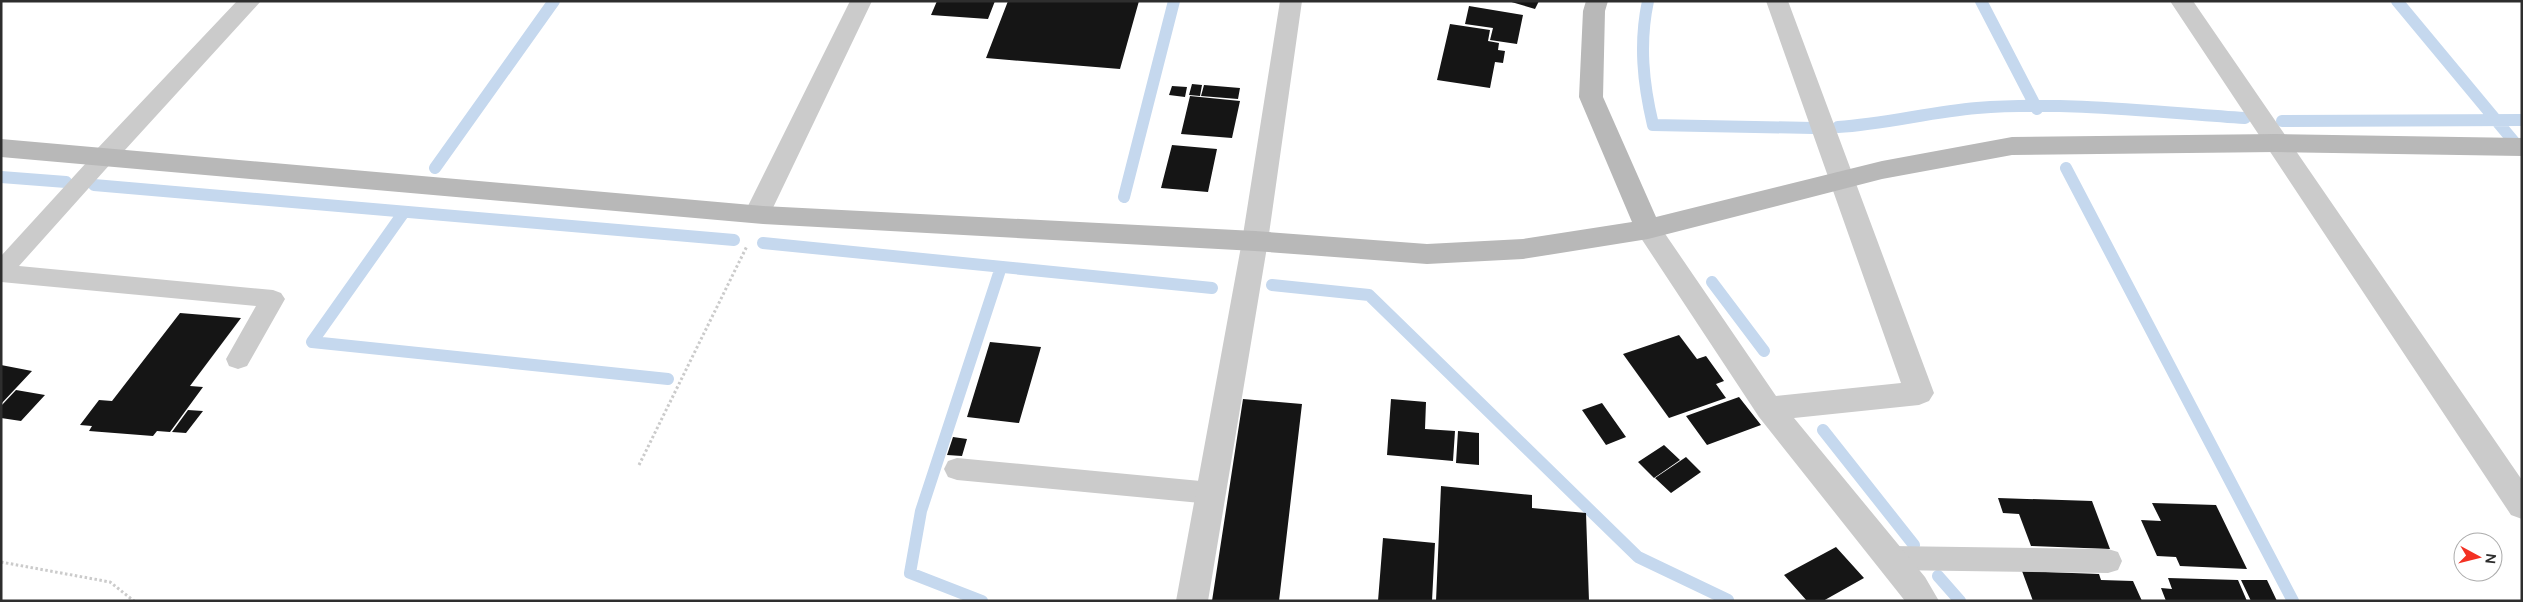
<svg xmlns="http://www.w3.org/2000/svg" width="2523" height="602" font-family="'DM Sans',sans-serif">
	<style>
		.lines { fill: none; stroke-linecap: round; stroke-linejoin: round }
		.stream { stroke: #c5d8ee; stroke-width: 12 }
		.building { fill: #151515 }
		.path { stroke: #cbcbcb; stroke-width: 3; stroke-dasharray: 2.5 2.5; stroke-linecap: butt }
		.lane { fill: #cbcbcb; fill-rule: evenodd }
		.street { fill: #cbcbcb; fill-rule: evenodd }
		.secondary { fill: #b8b8b8; fill-rule: evenodd }
	</style>
	<rect width="100%" height="100%" fill="#fff"/>
	<g class="lines">
		<path class="stream" d="M1648,1C1639,43 1643,83 1653,125L1813,128
			M1981,1L2037,109
			M2397,1L2520,149
			M2282,121L2522,120
			M1838,127C1885,124 1930,112 1977,108C2066,101 2156,112 2245,118
			M435,168L554,1
			M2066,168L2293,601
			M1,177L66,182
			M94,185L734,240
			M1124,197L1174,1
			M404,212L312,342L668,379
			M763,243L1212,288
			M1712,282L1764,351
			M1272,285L1369,295L1638,557L1728,600
			M1823,430L1914,545
			M1938,576L1960,601
			M982,601L910,573L921,511L1001,267"/>
	</g>
	<path class="building" d="M937,1H995L988,19L931,15Z
		M1008,1H1139L1120,69L986,58Z
		M1508,1H1539L1535,9Z
		M1469,6L1523,15L1517,44L1490,40L1493,28L1465,24Z
		M1450,24L1490,30L1488,41L1499,43L1498,50L1505,51L1503,63L1495,62L1490,88L1437,80Z
		M1192,84L1202,85L1200,96L1189,95Z
		M1204,85L1240,88L1238,99L1201,96Z
		M1172,86L1187,87L1185,97L1169,95Z
		M1190,96L1240,101L1232,138L1181,134Z
		M1172,145L1217,149L1208,192L1161,188Z
		M180,313L241,318L190,386L203,387L170,432L157,431L153,436L89,431L92,426L80,425L99,400L112,401Z
		M1679,335L1697,359L1706,356L1724,381L1716,384L1726,398L1669,418L1623,354Z
		M990,342L1041,347L1019,423L967,417Z
		M1,365L32,371L1,404Z
		M16,390L45,395L21,421L1,418V406Z
		M1739,397L1761,425L1707,445L1686,416Z
		M1243,399L1302,404L1279,601H1212Z
		M1391,399L1426,402L1425,429L1455,431L1453,461L1387,455Z
		M1602,403L1626,437L1606,445L1582,410Z
		M188,410L203,411L186,433L172,432Z
		M1458,431L1479,433V465L1456,463Z
		M953,437L967,439L962,456L947,455Z
		M1664,445L1680,460L1654,478L1638,462Z
		M1686,457L1701,472L1671,493L1655,478Z
		M1441,486L1532,495V508L1586,513L1589,601H1436Z
		M1998,498L2092,501L2110,549L2031,546L2019,514L2003,513Z
		M2152,503L2216,505L2247,569L2180,566L2176,557L2157,556L2141,520L2161,521Z
		M1383,538L1435,543L1432,601H1378Z
		M1836,547L1864,578L1823,601H1807L1784,575Z
		M2022,571L2099,574L2101,580L2133,581L2142,601H2033Z
		M2168,578L2238,580L2247,601H2166L2161,588L2172,589Z
		M2241,580H2267L2277,601H2251Z"/>
	<g class="lines">
		<path class="path" d="M639,465L747,246
			M1,562L110,582L134,601"/>
		<path class="lane" d="M105,148L113,151L116,156L113,161L19,266L273,290L281,293L285,299L247,366L238,369L229,366L226,359L256,306L1,282V256L97,151Z
			M957,458L1211,482L1220,485L1224,493L1220,501L1211,504L957,480L948,477L944,469L948,461Z
			M1890,546L2108,549L2118,552L2122,561L2118,570L2108,573L1890,570L1880,567L1876,558L1880,549Z"/>
		<path class="street" d="M237,1H261L114,162L105,165L96,162L92,156L96,150Z
			M850,1H872L770,214L766,221L757,223L748,221L744,214Z
			M1280,1H1302L1268,241L1208,601H1176L1242,241Z
			M1766,1H1788L1934,393L1929,401L1919,405L1794,418L1925,577L1939,601H1905L1759,417L1635,229L1639,222L1648,219L1657,222L1776,396L1901,383Z
			M2170,1H2193L2522,480V519L2511,515Z"/>
		<path class="secondary" d="M1586,1H1608L1605,11L1603,97L1656,217L1882,161L2012,137L2276,134L2522,138V156L2276,152L2012,155L1882,179L1648,239L1523,259L1427,264L1255,251L763,224L1,157V139L763,206L1255,231L1427,244L1523,239L1632,222L1579,97L1583,11Z"/>
	</g>
	<rect width="2523" height="602" fill="none" stroke="#2e2e2e" stroke-width="5"/>
	<g transform="translate(2478 557) rotate(97)"><circle r="24" fill="#ffffff" stroke="#ababab"/>
	<path d="M0-4L9 19L0 12L-9 19Z" fill="#f33123"/>
	<text y="-8" font-size="14" font-weight="bold" text-anchor="middle" fill="#2e2e2e">N</text>
	</g>
</svg>
